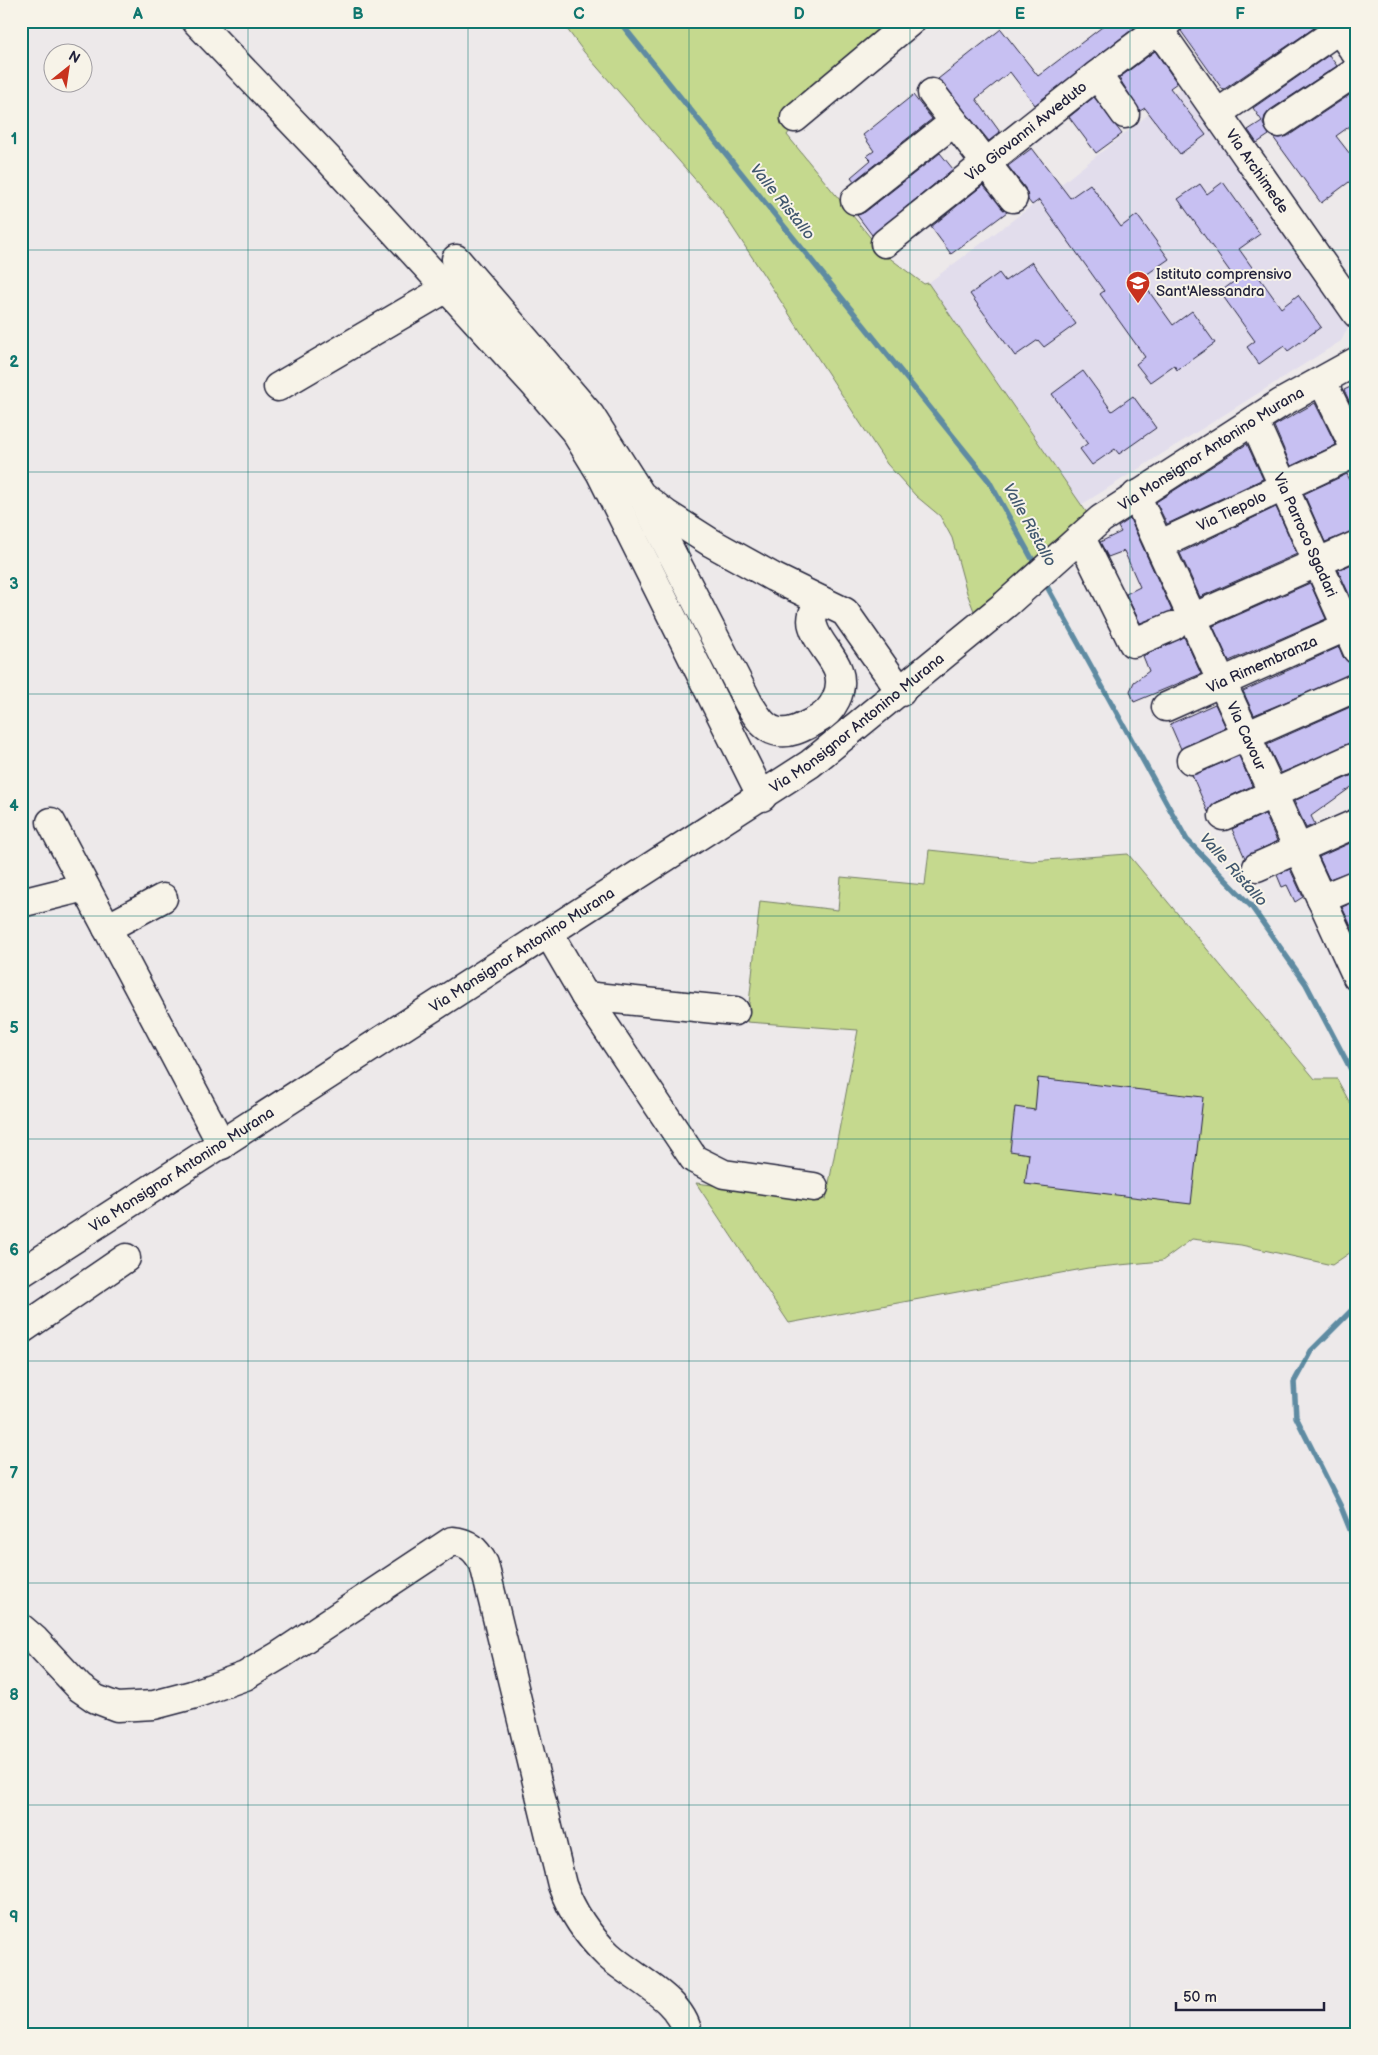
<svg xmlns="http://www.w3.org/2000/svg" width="1378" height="2055" font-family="'Balsamiq Sans',sans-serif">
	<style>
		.built { fill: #e2ddec }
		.green { fill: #c5d98e; stroke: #747e64 }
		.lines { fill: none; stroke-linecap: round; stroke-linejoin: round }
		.stream { stroke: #5e8ba2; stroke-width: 5.5 }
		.building { fill: #c7c0f2; stroke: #22223b }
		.minor-casing { stroke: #22223b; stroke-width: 31 }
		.minor { stroke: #f7f3e8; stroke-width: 28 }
		.grid { fill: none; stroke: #0f766e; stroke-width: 1; stroke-opacity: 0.55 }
		.labels { text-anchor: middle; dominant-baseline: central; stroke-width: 4; stroke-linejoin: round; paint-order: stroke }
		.street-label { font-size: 15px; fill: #22223b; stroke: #f7f3e8 }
		.poi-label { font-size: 15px; fill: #22223b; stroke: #f7f3e8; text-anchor: start }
		.water-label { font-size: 16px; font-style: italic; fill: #40576e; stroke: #f7f3e8 }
		.neatline { fill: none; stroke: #0f766e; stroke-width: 2 }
		.grid-label { font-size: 16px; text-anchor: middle; font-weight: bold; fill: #0f766e }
	</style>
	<rect width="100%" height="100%" fill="#ede9ea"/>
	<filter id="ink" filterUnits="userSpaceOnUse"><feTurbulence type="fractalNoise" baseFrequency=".02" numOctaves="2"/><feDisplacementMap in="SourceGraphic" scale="10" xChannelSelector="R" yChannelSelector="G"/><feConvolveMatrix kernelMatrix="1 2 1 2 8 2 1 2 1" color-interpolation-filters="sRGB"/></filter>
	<g filter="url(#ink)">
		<path class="built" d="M1183,87L1349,325L1341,341L1081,505L928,283L1060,185Z"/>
		<path class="green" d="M561,21H889L783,109L792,128L787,135L883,253L924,284L928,283L1087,513L1064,537L974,611L967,593L952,538L940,516L916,496L887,464L720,208L584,52Z
			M929,850L1032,861L1128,854L1315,1079H1337L1357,1116V1248L1332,1265L1241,1245L1192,1239L1162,1261L1088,1268L789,1323L696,1183L826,1199L858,1030L747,1022L760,901L838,910L841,877L925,885Z"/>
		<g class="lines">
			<path class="stream" d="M619,21L989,481L1036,566
				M1044,581L1187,840L1251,906L1306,984L1357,1081
				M1357,1305L1311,1351L1294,1382L1296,1417L1341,1507L1357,1547"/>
		</g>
		<path class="building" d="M1110,21H1143L1035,105L1010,72L976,99L1000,132L989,141L938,79L1001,29L1038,76Z
			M1190,21H1309L1314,28L1223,90L1181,31Z
			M1155,51L1177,83L1170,88L1206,135L1180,154L1145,108L1140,111L1119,78Z
			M1329,55L1337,66L1270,110L1265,116L1263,124L1269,135L1257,143L1248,130L1262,121L1253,108Z
			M1354,92L1357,96V121L1336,136L1357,163V176L1321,203L1273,137L1280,138L1288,136Z
			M913,95L932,119L854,181L851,177L871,160L867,156L874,151L863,135Z
			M1094,97L1122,134L1096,153L1069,117Z
			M1032,148L1070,198L1090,184L1121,227L1137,215L1169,259L1140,279L1173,325L1192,311L1215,343L1177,370L1174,365L1150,382L1136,364L1145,357L1100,294L1104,291L1039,200L1032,205L1028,200L1025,188L1008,166Z
			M940,153L953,169L872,235L857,215L865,212Z
			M1223,182L1260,234L1239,249L1281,308L1298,295L1321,327L1288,351L1284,346L1259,364L1247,347L1255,341L1220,292L1236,280L1178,199L1200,184L1207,194Z
			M983,185L1007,212L951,254L931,227Z
			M1032,262L1076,324L1044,347L1038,340L1015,356L970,294L999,273L1005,281Z
			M1083,371L1112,411L1133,396L1156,428L1119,454L1115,449L1092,465L1080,449L1088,443L1052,394Z
			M1357,384V417L1344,390Z
			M1315,403L1336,445L1291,466L1274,426Z
			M1247,444L1263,479L1167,524L1156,502Z
			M1347,474L1357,495V530L1325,542L1304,494Z
			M1276,507L1297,554L1200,597L1180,553Z
			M1130,519L1172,611L1140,623L1126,594L1140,587L1124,551L1108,557L1100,542L1121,532L1118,527Z
			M1357,562V606L1355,607L1338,570Z
			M1310,583L1326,619L1229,661L1213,626Z
			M1184,637L1201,674L1134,702L1130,691L1134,682L1149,671L1143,656Z
			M1339,647L1343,657L1348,662L1355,665L1357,672L1254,715L1243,691Z
			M1215,704L1226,728L1181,749L1170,724Z
			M1357,704V741L1281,773L1267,744Z
			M1239,756L1252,786L1217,802L1208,812L1192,775Z
			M1357,773V783L1311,816L1315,824L1306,828L1294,801Z
			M1265,814L1277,841L1245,858L1232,829Z
			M1357,840V869L1329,879L1319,857Z
			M1290,869L1303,897L1295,902L1287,885L1282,887L1277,875Z
			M1357,901V939L1342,907Z
			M1038,1078L1203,1097L1191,1204L1025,1184L1029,1154L1010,1151L1015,1107L1035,1110Z"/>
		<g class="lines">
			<defs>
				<g id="minor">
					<path d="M196,21L331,162L535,385L574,430L601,474L762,797"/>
					<path d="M1333,21L1357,55"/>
					<path id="s1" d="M1159,30L1357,314"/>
					<path d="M1097,75L1125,114"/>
					<path d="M932,93L1013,198"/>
					<path d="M1218,113L1338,30"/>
					<path d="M795,118L911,21"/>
					<path d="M1279,123L1357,71"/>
					<path d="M855,200L954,122"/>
					<path id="s2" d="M885,243L1097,75L1169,21"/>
					<path d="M456,259L590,415L641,495L666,514L710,542L773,577L845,612L901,692"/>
					<path d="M1322,381L1357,453"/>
					<path d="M278,387L447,288"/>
					<path id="s3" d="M1254,421L1357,650"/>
					<path id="s4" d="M1136,495L1357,977"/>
					<path d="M645,501L749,704C757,716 764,730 779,732C792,734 803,727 815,721C833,712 845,690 838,670C832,654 817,642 813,626C810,617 815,609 819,601"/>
					<path d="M1081,538L1133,643L1173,626"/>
					<path id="s5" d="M1159,545L1357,452"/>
					<path d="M1192,618L1357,545"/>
					<path id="s6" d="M1166,707L1357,622"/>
					<path d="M1191,760L1357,687"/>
					<path d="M1223,816L1357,756"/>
					<path d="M51,822L222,1145"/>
					<path d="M1257,867L1357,823"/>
					<path d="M1321,899L1357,884"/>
					<path d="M21,903L85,887"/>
					<path d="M107,928L163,898"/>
					<path d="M549,934L585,996L694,1159L724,1174L814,1187"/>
					<path d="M585,996L735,1011"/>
					<path id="s7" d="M21,1273L810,764L1006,604L1101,519L1281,403L1357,361"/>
					<path d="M21,1330L126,1258"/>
					<path d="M21,1628L35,1640L80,1688L96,1699L117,1707L154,1705L192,1695L245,1676L280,1655L452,1541C469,1542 476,1550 484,1564L562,1885C572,1912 587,1935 608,1955C634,1979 681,1998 688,2034"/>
				</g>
			</defs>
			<use href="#minor" class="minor-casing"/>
			<use href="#minor" class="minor"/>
		</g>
	</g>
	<path class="grid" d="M248,21V2034M468,21V2034M689,21V2034M910,21V2034M1130,21V2034M21,250H1357M21,472H1357M21,694H1357M21,916H1357M21,1139H1357M21,1361H1357M21,1583H1357M21,1805H1357"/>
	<defs>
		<symbol id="school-pin" viewBox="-11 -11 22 30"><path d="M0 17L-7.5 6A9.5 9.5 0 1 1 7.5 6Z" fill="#c8321e" stroke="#f7f3e8"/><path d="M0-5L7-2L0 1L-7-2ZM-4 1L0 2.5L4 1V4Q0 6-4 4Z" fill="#fff"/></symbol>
	</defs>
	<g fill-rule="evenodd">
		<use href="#school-pin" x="1124" y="269" width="28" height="38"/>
	</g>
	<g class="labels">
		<g class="street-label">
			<text stroke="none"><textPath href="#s2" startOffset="180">Via Giovanni Avveduto</textPath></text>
			<text stroke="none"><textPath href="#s1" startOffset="172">Via Archimede</textPath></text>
			<text stroke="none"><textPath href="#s7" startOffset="1450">Via Monsignor Antonino Murana</textPath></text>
			<text stroke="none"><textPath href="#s5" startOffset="80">Via Tiepolo</textPath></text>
			<text stroke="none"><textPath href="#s3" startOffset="125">Via Parroco Sgadari</textPath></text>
			<text stroke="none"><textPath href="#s6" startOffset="105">Via Rimembranza</textPath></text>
			<text stroke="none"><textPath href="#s7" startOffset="1001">Via Monsignor Antonino Murana</textPath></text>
			<text stroke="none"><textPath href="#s4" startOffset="265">Via Cavour</textPath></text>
			<text stroke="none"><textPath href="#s7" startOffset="596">Via Monsignor Antonino Murana</textPath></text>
			<text stroke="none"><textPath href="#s7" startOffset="191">Via Monsignor Antonino Murana</textPath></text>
		</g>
		<g class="poi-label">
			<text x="1156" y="274">Istituto comprensivo<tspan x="1156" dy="17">Sant'Alessandra</tspan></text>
		</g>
		<g class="water-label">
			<text transform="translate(782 202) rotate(51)">Valle Ristallo</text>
			<text transform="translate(1029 525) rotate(61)">Valle Ristallo</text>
			<text transform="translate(1233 870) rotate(48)">Valle Ristallo</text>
		</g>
	</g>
	<rect width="1378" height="2055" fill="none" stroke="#f7f3e8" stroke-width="55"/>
	<g transform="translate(68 68) rotate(30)"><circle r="24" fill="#f7f3e8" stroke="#a29fa3"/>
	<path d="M0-4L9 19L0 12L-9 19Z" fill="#c8321e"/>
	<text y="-8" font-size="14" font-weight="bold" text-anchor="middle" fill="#22223b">N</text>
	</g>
	<path d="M1176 2002v8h148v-8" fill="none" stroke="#22223b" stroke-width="2.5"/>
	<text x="1183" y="2002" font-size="15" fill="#22223b" stroke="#f7f3e8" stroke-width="4" paint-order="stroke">50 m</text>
	<rect x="28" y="28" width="1322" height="2000" class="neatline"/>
	<g class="grid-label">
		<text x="138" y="19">A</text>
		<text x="358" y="19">B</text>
		<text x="579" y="19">C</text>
		<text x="799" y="19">D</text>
		<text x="1020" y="19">E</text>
		<text x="1240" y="19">F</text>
		<text x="14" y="144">1</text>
		<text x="14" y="367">2</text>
		<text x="14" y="589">3</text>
		<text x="14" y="811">4</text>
		<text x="14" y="1033">5</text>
		<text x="14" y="1255">6</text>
		<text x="14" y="1478">7</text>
		<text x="14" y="1700">8</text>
		<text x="14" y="1922">9</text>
	</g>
</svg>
